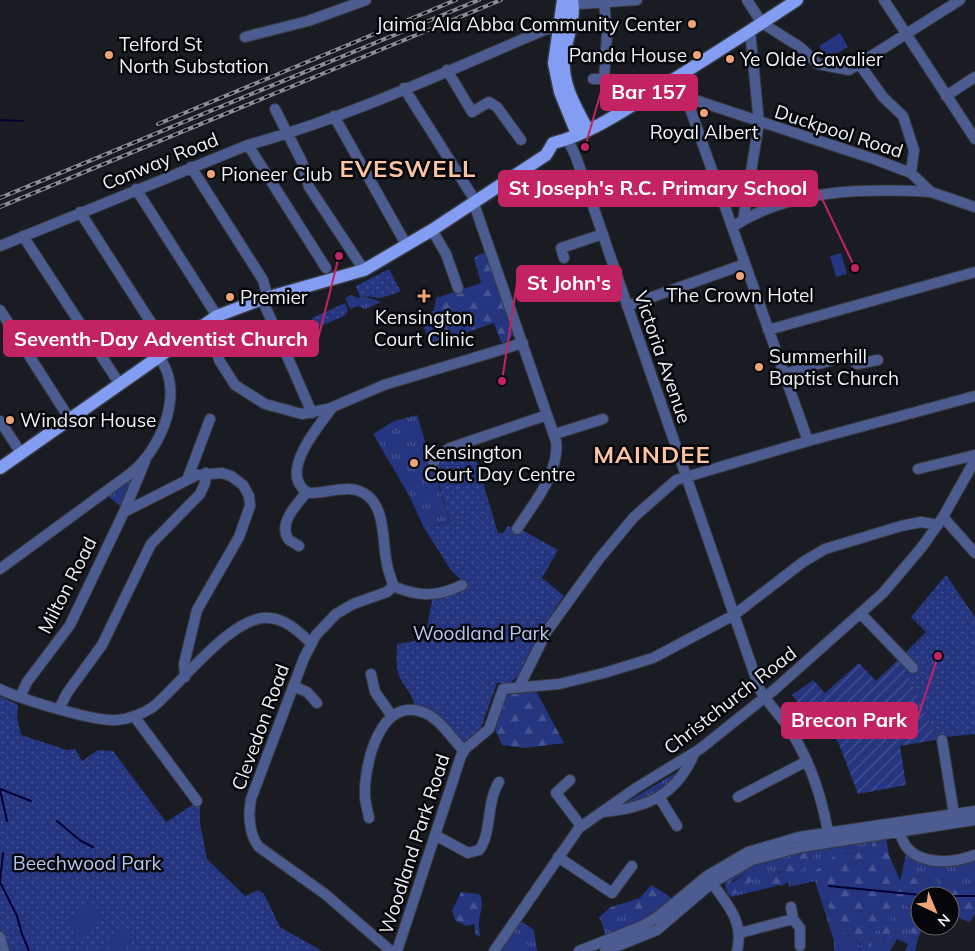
<svg xmlns="http://www.w3.org/2000/svg" width="975" height="951" font-family="Mulish,sans-serif">
	<style>
		.grass { fill: url(#grass-tufts) }
		.forest { fill: url(#forest-firs) }
		.park { fill: url(#park-dots) }
		.garden { fill: url(#garden-furrows) }
		.pitch { fill: #25357f }
		.lines { fill: none; stroke-linecap: round; stroke-linejoin: round }
		.stream { stroke: #040036; stroke-width: 2 }
		.minor-casing { stroke: #383a41; stroke-width: 12 }
		.major-casing { stroke: #383a41; stroke-width: 15 }
		.minor { stroke: #4c5c90; stroke-width: 10 }
		.major { stroke: #839df3; stroke-width: 12 }
		.rail-casing { stroke: #8b8d94; stroke-width: 4 }
		.rail { stroke: #06070a; stroke-width: 2; stroke-dasharray: 5.5; stroke-linecap: butt }
		.poi-dot { fill: #efa377; stroke: #06070a; stroke-width: 2 }
		.labels { text-anchor: middle; dominant-baseline: central; stroke-width: 5; stroke-linejoin: round; paint-order: stroke }
		.poi-label { font-size: 19px; fill: #eef0f5; stroke: #06070a; text-anchor: start }
		.street-label { font-size: 19px; fill: #eef0f5; stroke: #06070a }
		.park-label { font-size: 19px; fill: #b7c6f2; stroke: #06070a }
		.district-label { font-size: 24px; font-weight: bold; letter-spacing: 1px; fill: #fdc3a2; stroke: #06070a }
		.leader { fill: none; stroke: #c42363; stroke-width: 2 }
		.callout-dot { fill: #c42363; stroke: #06070a; stroke-width: 2 }
		.callout { fill: #c42363; stroke: #c42363; stroke-width: 2 }
		.callout-label { font-size: 20px; text-anchor: middle; font-weight: bold; fill: #fff }
	</style>
	<defs>
		<pattern id="grass-tufts" width="24" height="20" patternUnits="userSpaceOnUse" patternTransform="scale(1.25)"><rect width="24" height="20" fill="#25357f"/><path d="M3 7l-1-3M5 7V3M7 7l1-3M15 17l-1-3M17 17v-4M19 17l1-3" fill="none" stroke="#455392"/></pattern>
		<pattern id="forest-firs" width="22" height="20" patternUnits="userSpaceOnUse" patternTransform="scale(1.25)"><rect width="22" height="20" fill="#25357f"/><path d="M5 1l3.5 6h-7zM16 11l3.5 6h-7z" fill="#455392"/></pattern>
		<pattern id="park-dots" width="8" height="8" patternUnits="userSpaceOnUse" patternTransform="scale(1.25)"><rect width="8" height="8" fill="#25357f"/><path d="M2 2h.1M6 6h.1" fill="none" stroke="#455392" stroke-width="1.8" stroke-linecap="round"/></pattern>
		<pattern id="garden-furrows" width="10" height="10" patternUnits="userSpaceOnUse" patternTransform="scale(1.25)"><rect width="10" height="10" fill="#25357f"/><path d="M-1 1l2-2M0 10L10 0M9 11l2-2" fill="none" stroke="#455392"/></pattern>
	</defs>
	<rect width="100%" height="100%" fill="#1a1c24"/>
	<path class="grass" d="M351,295L358,298L364,296L381,302L365,309L358,306L350,309L345,298Z
		M417,415L450,522L424,528L410,497L373,434L394,421Z
		M139,467L125,510L104,493Z
		M685,767L681,775L644,803L617,808Z
		M873,840L871,850L852,854L845,853L817,881L825,893L832,922L837,928L856,940L859,945L872,943V935L875,931H881L884,940L882,951H834V941L815,881L789,887L788,883L813,855L808,851L789,860L785,870L778,872L771,884L777,886L731,897L730,895L751,882L750,871L732,881L726,891L725,884C746,852 836,846 873,840Z
		M907,850L926,859L975,855V884L952,887L925,877L908,878L900,881Z
		M895,901C918,905 912,918 912,937L918,939L915,951H905L908,944L897,939L894,944C893,931 889,918 890,905Z
		M646,909H655L658,912L645,921L606,937L601,921Z
		M521,921L534,930L537,951H501Z"/>
	<path class="forest" d="M486,252L514,333L511,338L502,344L494,323L432,344L419,318L434,310L436,298L481,283L474,259L478,255Z
		M536,691L564,743L525,748L502,745L495,729L504,698L507,695Z
		M886,838L889,855L900,880L908,878L925,877L952,887L975,884V914L970,922L950,915V896H920V926H923L918,939L912,937L910,930L912,911L909,906L895,901L890,906L894,944L890,951H882L884,940L881,931H875L872,935L871,948L866,950L856,940L837,928L832,922L825,893L817,881L814,872L838,853L852,854L871,850L873,840Z
		M808,851L812,853L813,858L791,880L782,886L771,884L770,881L773,875L785,870L789,860Z
		M750,871L755,874L751,882L733,895L727,894L728,885Z
		M651,885L669,896L672,901L658,912L654,909L601,921L599,917L611,907L640,898Z
		M461,892L479,894C486,904 478,915 479,925C479,930 480,932 480,937L476,935L474,924L466,926L455,920L452,911Z"/>
	<path class="park" d="M389,269L400,290L399,292L381,298L364,296L360,297L356,286Z
		M345,303L348,311L344,316L316,328L312,318Z
		M471,442L498,533H503L508,526L522,530L558,550L542,578L564,596L542,628L518,676L510,683H497L481,728L464,742L460,741L425,709L414,705C413,695 406,689 401,680C395,670 397,655 397,644L425,639L433,595L462,581L451,570L424,528L450,522L433,463Z
		M946,575L975,617V734L937,738L904,668L898,660L926,632L911,617Z
		M0,696L18,705L17,717L21,735L67,750L75,749L82,761L98,750L113,751L166,822L200,800V823L207,859L245,896L258,890L264,894L280,927L322,951H4L0,937Z"/>
	<path class="garden" d="M898,660L904,667L937,738L935,740L900,746L906,785L858,794L839,744L815,703L804,711L792,695L813,680L825,693L859,663L876,681Z"/>
	<path class="pitch" d="M840,33L848,47L827,59L819,46Z
		M841,253L847,274L836,277L830,256Z
		M93,903L105,919L78,939L66,922Z
		M124,925L135,938L119,951H112L104,943Z"/>
	<g class="lines">
		<path class="stream" d="M0,120L23,121
			M0,789L31,801
			M0,790L7,821
			M57,821L81,841L93,847
			M3,853L0,882L17,916L22,934L29,951
			M829,886L931,896
			M950,896H975"/>
		<defs>
			<path id="minor" d="M747,0L762,23L800,47L818,64L849,70L960,0
				M884,0L975,139
				M565,5L637,0
				M245,37L308,21L366,0
				M860,65L883,97L903,116L914,150L911,173
				M447,70L472,112L489,102L497,107L521,140
				M593,79H604L607,34L604,2
				M672,81L686,97L808,441
				M404,88L471,194
				M946,96L975,77
				M686,97L874,159L911,173L931,192L975,207
				M275,109L302,162L309,187L364,270
				M334,116L407,246
				M568,140L576,157L760,690C767,702 777,712 786,724C809,757 821,793 828,832
				M248,145L326,268
				M191,167L263,280L268,298
				M136,189L217,316
				M474,204L556,441C560,473 533,504 517,529
				M80,212L159,335
				M743,220L759,123L750,30
				M732,227C790,189 864,188 931,192
				M432,230L446,254L458,288
				M23,236L119,383
				M0,246L248,145C350,117 449,70 547,29H556L561,35
				M564,258L561,248L603,234
				M262,299L312,413
				M627,306L745,264
				M0,310L69,418
				M209,321L219,360L235,385L265,404L302,414L328,409L384,385L523,343
				M768,330L975,272
				M784,374L846,356L857,364L878,360
				M332,408C320,424 286,464 300,485C303,490 307,493 312,493C331,493 351,482 368,496C386,511 382,543 387,564C388,572 392,579 393,586
				M0,421L21,453
				M555,434L603,419
				M433,463L438,456L450,448L547,415
				M918,469L975,455
				M187,480L210,419
				M124,512L145,461
				M943,517L975,553
				M299,546L289,540C277,524 297,504 307,492
				M0,569L131,473C162,448 186,390 158,356
				M393,586C418,597 438,597 462,585
				M861,614L913,668
				M371,674L375,692L392,716
				M293,686L307,692L317,703
				M519,687L547,631L599,559L634,517L676,480L808,441L975,396
				M0,689C20,699 95,722 117,720C129,719 142,714 153,707C181,684 233,614 269,618C286,619 299,632 311,643
				M20,697L27,682L70,625L124,512L197,475L222,473L231,476L243,485L249,496L250,506L239,537L197,610L184,664L185,677
				M59,709L67,693L102,645L151,544L200,494L205,483L206,473
				M134,716L197,801
				M942,740L954,814
				M570,780L556,793L581,826
				M659,797L677,826
				M738,797L807,761
				M603,812C646,808 676,796 694,754
				M369,818C368,811 365,803 365,795C364,765 380,694 425,713C441,720 452,739 464,751
				M900,832C907,866 948,865 975,855
				M435,835L468,853L479,850C492,834 486,802 499,782
				M558,857L612,893L632,866
				M709,879C725,902 745,920 737,951
				M791,907L793,919
				M740,933L793,919L800,928V946
				M0,937L4,951
				M391,951L325,894L259,847C249,835 248,814 251,799L304,658L316,635L336,614L353,604L387,592L393,586
				M397,951L461,756L465,749L489,729L503,689L559,684L604,673L653,658L734,615L803,562L825,549L901,526L921,522L938,525
				M494,951L579,828L636,788L700,749L774,690L883,593L922,547L943,517L975,460
				M579,951L640,927L656,918L707,876L748,852L799,837L975,811
				M605,951L657,930L712,883L752,860L801,847L975,820"/>
			<path id="major" d="M563,0L554,63L560,92L577,134
				M572,0C575,17 569,33 565,50C559,79 574,105 588,130
				M0,468L217,316L262,299L364,270L432,230L546,155L553,143C590,134 623,111 655,91C703,61 750,31 797,0"/>
		</defs>
		<use href="#minor" class="minor-casing"/>
		<use href="#major" class="major-casing"/>
		<use href="#minor" class="minor"/>
		<use href="#major" class="major"/>
		<defs>
			<path id="rail" d="M158,124L456,0
				M0,198L479,0
				M0,207L501,0"/>
		</defs>
		<use href="#rail" class="rail-casing"/>
		<use href="#rail" class="rail"/>
	</g>
	<g class="poi-dot">
		<circle cx="692" cy="24" r="5"/>
		<circle cx="109" cy="55" r="5"/>
		<circle cx="697" cy="55" r="5"/>
		<circle cx="730" cy="59" r="5"/>
		<circle cx="704" cy="113" r="5"/>
		<circle cx="211" cy="174" r="5"/>
		<circle cx="740" cy="276" r="5"/>
		<path d="M421.5 288.5h5v5h5v5h-5v5h-5v-5h-5v-5h5z"/>
		<circle cx="230" cy="297" r="5"/>
		<circle cx="759" cy="367" r="5"/>
		<circle cx="10" cy="420" r="5"/>
		<circle cx="414" cy="463" r="5"/>
	</g>
	<g class="labels">
		<g class="poi-label">
			<text x="682" y="24" text-anchor="end">Jaima Ala Abba Community Center</text>
			<text x="119" y="44">Telford St<tspan x="119" dy="22">North Substation</tspan></text>
			<text x="687" y="55" text-anchor="end">Panda House</text>
			<text x="740" y="59">Ye Olde Cavalier</text>
			<text x="704" y="132" text-anchor="middle">Royal Albert</text>
			<text x="221" y="174">Pioneer Club</text>
			<text x="740" y="295" text-anchor="middle">The Crown Hotel</text>
			<text x="240" y="297">Premier</text>
			<text x="424" y="317" text-anchor="middle">Kensington<tspan x="424" dy="22">Court Clinic</tspan></text>
			<text x="769" y="356">Summerhill<tspan x="769" dy="22">Baptist Church</tspan></text>
			<text x="20" y="420">Windsor House</text>
			<text x="424" y="452">Kensington<tspan x="424" dy="22">Court Day Centre</tspan></text>
		</g>
		<g class="street-label">
			<text transform="translate(839 131) rotate(18)">Duckpool Road</text>
			<text transform="translate(160 161) rotate(-22)">Conway Road</text>
			<text transform="translate(663 357) rotate(71)">Victoria Avenue</text>
			<text transform="translate(67 585) rotate(-63)">Milton Road</text>
			<text transform="translate(730 700) rotate(-38)">Christchurch Road</text>
			<text transform="translate(260 727) rotate(-70)">Clevedon Road</text>
			<text transform="translate(414 844) rotate(-72)">Woodland Park Road</text>
		</g>
		<g class="park-label">
			<text x="481" y="633">Woodland Park</text>
			<text x="87" y="863">Beechwood Park</text>
		</g>
		<g class="district-label">
			<text x="408" y="168">EVESWELL</text>
			<text x="652" y="454">MAINDEE</text>
		</g>
	</g>
	<path class="leader" d="M585 147L601 92M855 268L817 188M502 381L517 283M339 256L318 339M938 656L917 720"/>
	<g class="callout-dot">
		<circle cx="585" cy="147" r="5"/>
		<circle cx="855" cy="268" r="5"/>
		<circle cx="502" cy="381" r="5"/>
		<circle cx="339" cy="256" r="5"/>
		<circle cx="938" cy="656" r="5"/>
	</g>
	<g class="callout">
		<rect x="601" y="75" width="96" height="35" rx="5"/>
		<rect x="499" y="171" width="318" height="35" rx="5"/>
		<rect x="517" y="266" width="104" height="35" rx="5"/>
		<rect x="4" y="321" width="314" height="35" rx="5"/>
		<rect x="782" y="703" width="135" height="35" rx="5"/>
	</g>
	<g class="callout-label">
		<text x="649" y="99">Bar 157</text>
		<text x="658" y="195">St Joseph's R.C. Primary School</text>
		<text x="569" y="290">St John's</text>
		<text x="161" y="346">Seventh-Day Adventist Church</text>
		<text x="849" y="727">Brecon Park</text>
	</g>
	<g transform="translate(935 911) rotate(136)"><circle r="24" fill="#06070a" stroke="#636468"/>
	<path d="M0-4L9 19L0 12L-9 19Z" fill="#efa377"/>
	<text y="-8" font-size="14" font-weight="bold" text-anchor="middle" fill="#eef0f5">N</text>
	</g>
</svg>
